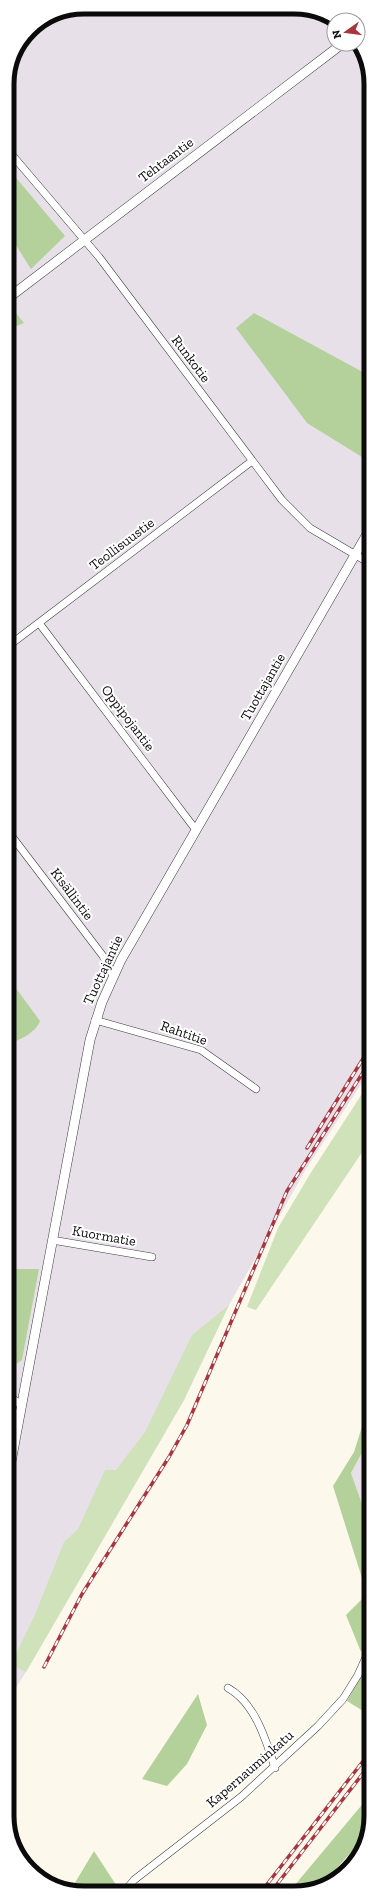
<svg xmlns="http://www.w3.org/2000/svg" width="378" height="1900" font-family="'Zilla Slab',serif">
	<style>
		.industrial { fill: #e7e0e9 }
		.green { fill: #d0e2b9 }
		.forest { fill: #b5d19b }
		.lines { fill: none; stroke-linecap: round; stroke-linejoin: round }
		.minor-casing { stroke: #3e3e3e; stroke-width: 8 }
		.tertiary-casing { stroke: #3e3e3e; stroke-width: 10 }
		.minor { stroke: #fff; stroke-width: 7 }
		.tertiary { stroke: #fff; stroke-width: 9 }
		.rail-casing { stroke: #a9353f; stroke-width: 3.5 }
		.rail { stroke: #fff; stroke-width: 2; stroke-dasharray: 6; stroke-linecap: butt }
		.labels { text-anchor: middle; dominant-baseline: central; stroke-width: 4; stroke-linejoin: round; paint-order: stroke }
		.street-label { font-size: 14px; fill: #0b0b0b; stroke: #fff }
		.rim { fill: none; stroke: #0b0b0b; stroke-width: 5 }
	</style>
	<rect width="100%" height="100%" fill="#fcf8eb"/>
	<path class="industrial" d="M84,7L314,10L334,22V44H357L370,74L371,1069L306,1169L229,1305L184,1400L26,1672L8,1700L7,79L30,29L55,13Z
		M371,1436V1529L351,1473Z"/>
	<path class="green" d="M371,1080V1139L256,1310L247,1307L278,1228L310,1174Z
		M229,1305L184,1400L26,1672L11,1664L34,1617L64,1542L78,1529L105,1470H116L145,1432L192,1335Z"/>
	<path class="forest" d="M7,167L65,236L31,269L7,231Z
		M12,308L24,323L7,330V311Z
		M254,313L370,376V462L307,423L236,328Z
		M7,976L40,1021C35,1034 20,1039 7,1045Z
		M7,1269H39L22,1360L12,1367L8,1366Z
		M371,1398V1436L351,1473L371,1529V1625L361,1652L346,1615L367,1594L333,1486L354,1452Z
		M371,1659V1716L347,1701Z
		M198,1694L207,1725L187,1764L167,1786L142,1779Z
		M371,1794V1821L364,1838L324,1882L304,1892H289Z
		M94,1851L120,1891V1892L70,1891Z"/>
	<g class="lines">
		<defs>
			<path id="minor" d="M7,149L99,257L282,500L310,528L371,564
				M39,623L196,830
				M7,647L252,461
				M7,830L103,956L113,975
				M95,1020L201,1050L256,1089
				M52,1240L152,1257
				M8,1391L11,1397L22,1406
				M228,1688C255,1703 266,1740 275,1768
				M124,1892L134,1880L241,1797L318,1726L343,1699L358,1675L371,1646"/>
			<path id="tertiary" d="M7,299L342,44
				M8,1478L90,1040L102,1002L121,960L370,529"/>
		</defs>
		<use href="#minor" class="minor-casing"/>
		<use href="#tertiary" class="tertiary-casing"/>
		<use href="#minor" class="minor"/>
		<use href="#tertiary" class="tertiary"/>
		<defs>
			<path id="rail" d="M307,1148L371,1046
				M44,1667L82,1594L169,1457L187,1425L287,1191L371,1060
				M261,1892L371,1751
				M271,1892L371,1763"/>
		</defs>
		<use href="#rail" class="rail-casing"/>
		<use href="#rail" class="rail"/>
	</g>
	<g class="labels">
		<g class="street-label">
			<text transform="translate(166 160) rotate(-37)">Tehtaantie</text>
			<text transform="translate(191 359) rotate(53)">Runkotie</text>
			<text transform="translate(122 544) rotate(-37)">Teollisuustie</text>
			<text transform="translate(263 687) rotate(-60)">Tuottajantie</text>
			<text transform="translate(128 718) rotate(53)">Oppipojantie</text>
			<text transform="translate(72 894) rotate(53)">Kisällintie</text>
			<text transform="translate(103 970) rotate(-65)">Tuottajantie</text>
			<text transform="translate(184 1033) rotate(19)">Rahtitie</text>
			<text transform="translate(104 1236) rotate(10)">Kuormatie</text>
			<text transform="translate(250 1769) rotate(-41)">Kapernauminkatu</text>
		</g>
	</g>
	<path d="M0 0H378V1900H0ZM84 14H294A70 70 0 0 1 364 84V1816A70 70 0 0 1 294 1886H84A70 70 0 0 1 14 1816V84A70 70 0 0 1 84 14Z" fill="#fff" fill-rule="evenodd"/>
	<path class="rim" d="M84 14H294A70 70 0 0 1 364 84V1816A70 70 0 0 1 294 1886H84A70 70 0 0 1 14 1816V84A70 70 0 0 1 84 14Z"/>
	<g transform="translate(346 32) rotate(256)"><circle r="19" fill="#ffffff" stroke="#9d9d9d"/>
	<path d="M0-3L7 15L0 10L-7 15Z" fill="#a9353f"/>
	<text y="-6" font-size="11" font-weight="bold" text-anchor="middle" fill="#0b0b0b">N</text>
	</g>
</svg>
